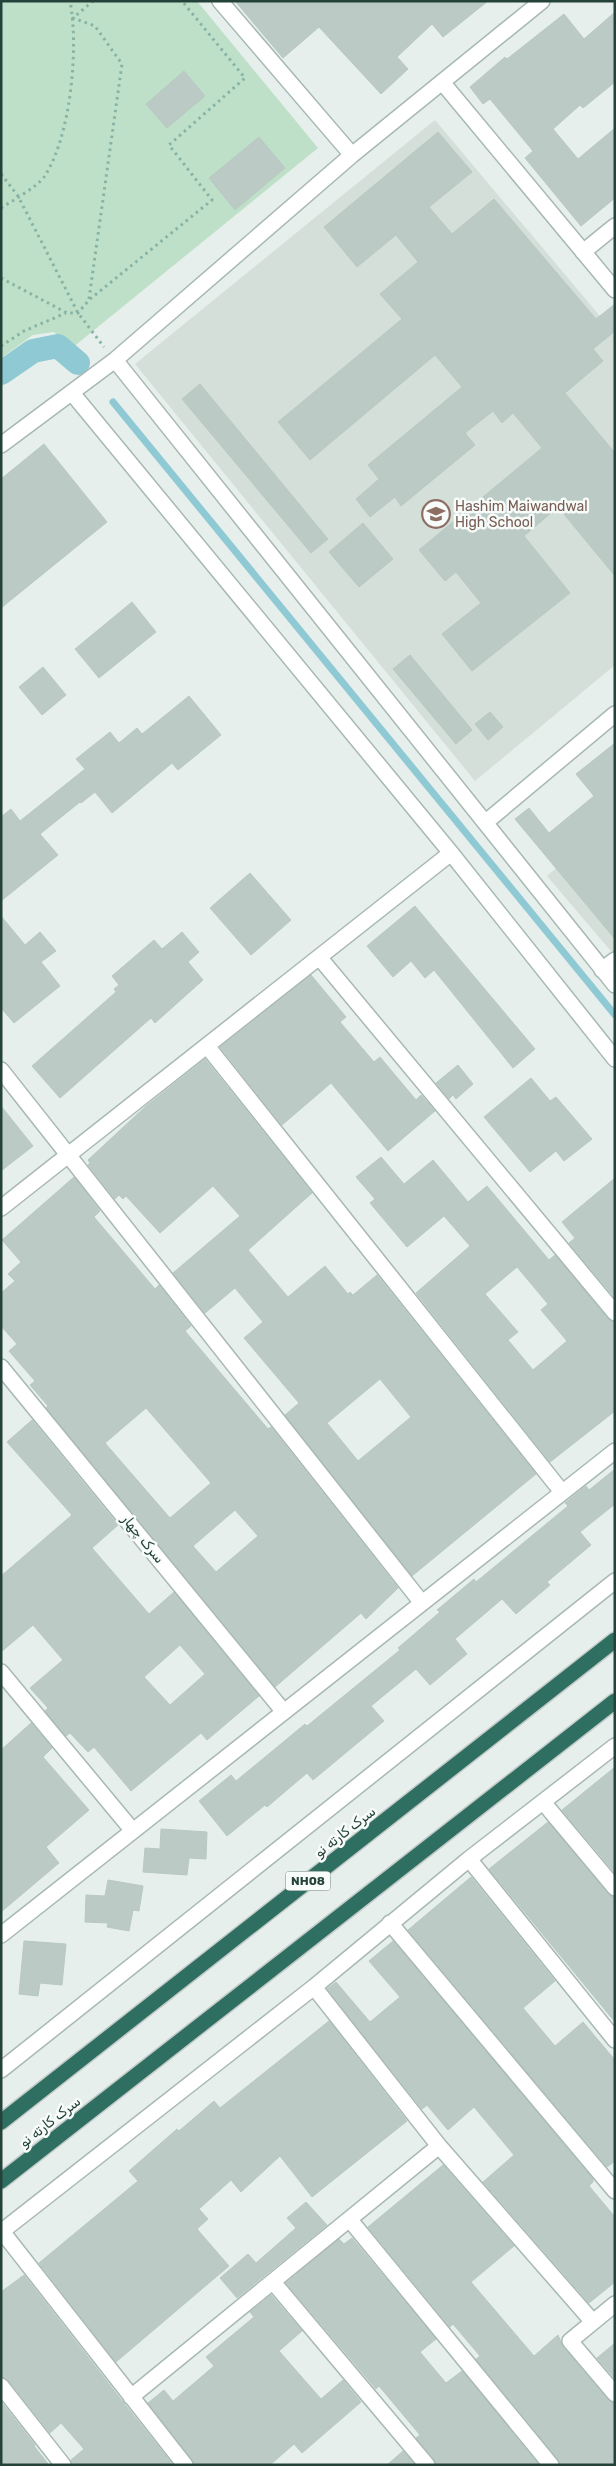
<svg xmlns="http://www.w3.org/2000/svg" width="616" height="2466" font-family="Rubik,'Noto Sans Arabic',sans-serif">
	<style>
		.built { fill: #d4dfda }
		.green { fill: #bfe0c8 }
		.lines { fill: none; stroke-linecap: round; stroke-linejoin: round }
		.stream { stroke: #8ec9d4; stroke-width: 7 }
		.canal { stroke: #8ec9d4; stroke-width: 24 }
		.building { fill: #bbcac4; stroke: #b8c9c2; fill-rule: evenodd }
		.street-casing { stroke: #a8b8b2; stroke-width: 18 }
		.highway-casing { stroke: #c2cac8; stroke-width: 18 }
		.path { stroke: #86b3a5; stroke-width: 3; stroke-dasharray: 2.5 4; stroke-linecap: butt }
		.street { stroke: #fff; stroke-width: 15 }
		.highway { stroke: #2f6f62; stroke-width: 15 }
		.labels { text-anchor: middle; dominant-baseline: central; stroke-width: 5; stroke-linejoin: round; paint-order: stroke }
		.shield { fill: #f7fbf9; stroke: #637a73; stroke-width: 1 }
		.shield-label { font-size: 12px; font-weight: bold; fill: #24423a }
		.education-label { font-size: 14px; fill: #785e54; stroke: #f7fbf9; text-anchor: start }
		.street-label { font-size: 14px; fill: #24423a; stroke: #f7fbf9 }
	</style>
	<rect width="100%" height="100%" fill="#e6efeb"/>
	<path class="built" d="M435,120L615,334V665L475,781L135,364Z
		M615,818V956L547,876Z"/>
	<path class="green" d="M1,1H197L318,148L72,348L54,332L33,335L1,358Z"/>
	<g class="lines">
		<path class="stream" d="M113,402L615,1015"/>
		<path class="canal" d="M1,373L33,351L58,346L78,363"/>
	</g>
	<path class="building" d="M235,1H488L443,37L432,24L397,57L408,69L381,94L319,27L283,58Z
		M615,12V82L583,108L580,105L553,129L578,159L615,128V198L581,226L525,158L533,151L490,99L483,104L470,87L505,57L507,59L564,14L584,39Z
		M184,71L205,96L167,128L146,104Z
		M438,132L472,172L429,207L452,234L494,199L596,319L615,304V331L593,349L603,361L565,393L615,453V576L558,507L524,536L570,593L472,671L442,634L481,603L456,572L445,581L419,550L542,448L513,413L502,423L493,411L465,433L475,445L401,506L395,497L370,517L356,499L379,479L368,465L462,387L435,355L310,460L278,422L402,319L380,294L418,262L396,235L357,267L324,227Z
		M259,137L285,168L235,210L209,178Z
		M200,384L328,539L311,553L182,399Z
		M44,444L107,522L1,608V479Z
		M363,523L393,559L359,587L329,552Z
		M132,602L156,632L99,678L75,649Z
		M410,655L472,730L456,744L393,669Z
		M43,667L66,695L42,715L19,687Z
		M189,696L221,735L178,770L172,763L112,813L95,792L81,803L80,802L40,834L58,855L1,901V817L11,809L20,821L85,769L76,759L110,732L119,743L137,728L142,734Z
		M490,712L503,727L488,740L475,724Z
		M615,743V939L515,819L529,808L549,833L594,796L576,774Z
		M250,873L291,920L251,955L210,908Z
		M415,906L535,1049L513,1068L434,970L425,978L411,961L393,977L367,946Z
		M1,916L25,945L40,932L56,951L41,962L60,986L14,1023L1,1008Z
		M182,932L199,952L188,962L203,980L155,1023L151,1018L60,1098L32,1066L116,992L114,989L119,985L112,976L154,940L162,949Z
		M311,975L346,1017L340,1022L374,1062L380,1057L416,1100L421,1095L435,1111L388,1151L331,1083L282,1125L220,1047Z
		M205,1059L312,1193L248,1250L288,1297L325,1266L348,1294L350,1292L353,1295L377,1275L536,1474L412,1576L285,1415L299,1403L244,1338L263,1322L235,1288L205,1313L173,1273L240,1216L213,1186L160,1233L126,1196L123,1199L119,1195L115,1199L88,1165L90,1163L88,1160L145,1107ZM380,1379L411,1417L358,1461L327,1423Z
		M458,1065L473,1084L456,1099L453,1095L449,1099L436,1083Z
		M531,1078L550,1101L556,1097L592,1139L564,1161L556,1151L530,1172L484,1117Z
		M1,1106L33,1146L1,1171Z
		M381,1157L404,1184L433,1160L468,1202L487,1186L549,1260L555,1255L608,1319L615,1322V1411L550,1462L416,1293L470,1246L444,1216L407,1247L370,1203L375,1199L356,1177ZM517,1267L548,1304L541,1310L567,1341L533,1370L508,1340L518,1332L485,1294Z
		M74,1177L100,1211L94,1217L155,1289L159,1285L191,1326L185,1331L268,1429L271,1427L398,1588L366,1619L361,1613L275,1687L46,1408L48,1406L30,1385L35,1381L9,1351L17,1344L1,1326V1293L15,1281L8,1274L21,1262L2,1240ZM146,1408L211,1483L170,1518L105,1443ZM235,1510L258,1536L216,1572L193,1546Z
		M615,1178V1298L569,1243L575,1238L562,1222Z
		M32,1420L118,1525L92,1548L149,1614L174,1592L259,1696L207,1740L201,1733L131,1791L94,1747L88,1752L70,1733L66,1736L45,1711L48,1708L30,1688L63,1660L33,1625L1,1652V1576L72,1515L7,1442ZM180,1645L205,1674L170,1705L144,1677Z
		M615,1469V1504L580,1532L591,1545L547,1582L550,1585L516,1614L502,1599L455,1639L467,1654L430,1685L416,1669L371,1706L384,1721L313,1780L307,1773L267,1807L265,1805L227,1836L199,1801L231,1775L236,1781L305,1724L307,1726L400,1650L398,1648L440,1612L437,1610L474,1579L476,1582L568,1506L565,1503L586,1486L589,1490Z
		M31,1723L52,1748L43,1757L89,1810L46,1847L59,1863L1,1912V1750Z
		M615,1767V1873L562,1810Z
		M548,1822L608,1894L615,1897V2022L489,1869Z
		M161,1829L207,1832L206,1859L189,1858L187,1875L143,1872L145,1848L160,1849Z
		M471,1877L555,1981L523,2008L555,2046L583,2022L615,2060V2161L607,2167L408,1930Z
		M108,1880L143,1886L139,1911L133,1910L129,1931L107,1927L108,1923L85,1922L86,1895L105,1896Z
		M24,1941L66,1944L62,1985L40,1983L38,1996L19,1994Z
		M393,1941L593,2179V2182L589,2186L615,2217V2282L589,2303L483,2182L514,2155L474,2107L448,2130L427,2105L422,2109L327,1989L336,1982L370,2022L400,1997L369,1961Z
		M329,2021L407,2121L312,2197L280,2156L241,2192L231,2180L199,2209L208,2219L197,2229L229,2266L116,2362L39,2263L138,2181L129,2171L177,2129L179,2131L214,2101L220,2108Z
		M443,2165L514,2246L471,2282L534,2356L558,2335L563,2347L608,2400L615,2403V2465H560L558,2459L476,2359L480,2356L453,2324L450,2327L368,2227Z
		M306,2202L327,2225L237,2298L220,2278L248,2254L256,2263L296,2228L287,2218Z
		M352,2238L436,2339L420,2352L446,2383L462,2371L539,2465H436L434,2459L416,2438L420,2435L379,2386L376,2389L286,2283L339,2239L344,2244Z
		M24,2275L123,2402L173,2465H72L71,2460L84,2449L61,2423L50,2433L8,2380L1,2377V2292Z
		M271,2295L302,2331L279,2351L321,2399L343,2380L361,2402L302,2453L294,2444L270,2465H194L192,2459L148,2403L164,2390L173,2401L214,2366L206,2357L254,2317L250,2312Z
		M615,2343V2379L597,2358Z
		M1,2402L35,2445L34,2446L49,2465H1Z
		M403,2451L415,2465H387Z"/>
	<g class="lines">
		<defs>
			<path id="street" d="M220,1L352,155
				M442,82L615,290
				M583,252L615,226
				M115,360L615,985
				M72,393L451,853L615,1059
				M1,445L115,360L352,155L542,1
				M486,822L615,714
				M319,957L615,1313
				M602,970L615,960
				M207,1046L562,1492
				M1,1070L422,1603
				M1,1208L451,853
				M1,1367L284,1712
				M1,1672L133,1831
				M543,1802L615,1888
				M469,1859L615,2040
				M390,1923L615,2191
				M1,1935L615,1451
				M314,1987L439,2146L593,2322
				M1,2070L615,1581
				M350,2220L551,2465
				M1,2230L185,2465
				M1,2232L314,1987L469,1859L615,1746
				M273,2282L427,2465
				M615,2304L570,2341L615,2394
				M1,2386L63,2465
				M131,2397L439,2146"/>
			<path id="highway" d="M1,2122L615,1640
				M1,2181L615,1701"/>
		</defs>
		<use href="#street" class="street-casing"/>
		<use href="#highway" class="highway-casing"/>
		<path class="path" d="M1,174L18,196L78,313L104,347
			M1,208C12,201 37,187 44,177C71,137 79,47 70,1
			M1,278L67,313H78L89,300L212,200L169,145L245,78L182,1
			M89,299L122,64L95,26L73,18L93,1
			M1,346L24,331L66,313"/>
		<use href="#street" class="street"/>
		<use href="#highway" class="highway"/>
	</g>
	<defs>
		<symbol id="school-ring" viewBox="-11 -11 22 22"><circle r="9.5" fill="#f7fbf9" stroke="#8d6e63" stroke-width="1.5"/><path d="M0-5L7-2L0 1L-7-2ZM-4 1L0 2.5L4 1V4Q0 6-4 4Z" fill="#8d6e63"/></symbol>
	</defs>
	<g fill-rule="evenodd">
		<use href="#school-ring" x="420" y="498" width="32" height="32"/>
	</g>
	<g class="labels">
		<rect class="shield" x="285.5" y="1871.5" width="45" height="19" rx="4"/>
		<g class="shield-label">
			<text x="308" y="1881">NH08</text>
		</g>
		<g class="education-label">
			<text x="455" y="506">Hashim Maiwandwal<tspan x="455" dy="16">High School</tspan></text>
		</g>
		<g class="street-label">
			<text transform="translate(143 1539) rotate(51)">سرک چهار</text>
			<text transform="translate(345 1832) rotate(-38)">سرک کارته نو</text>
			<text transform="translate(50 2122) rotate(-38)">سرک کارته نو</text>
		</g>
	</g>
	<rect width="616" height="2466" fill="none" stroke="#24423a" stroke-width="5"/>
</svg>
